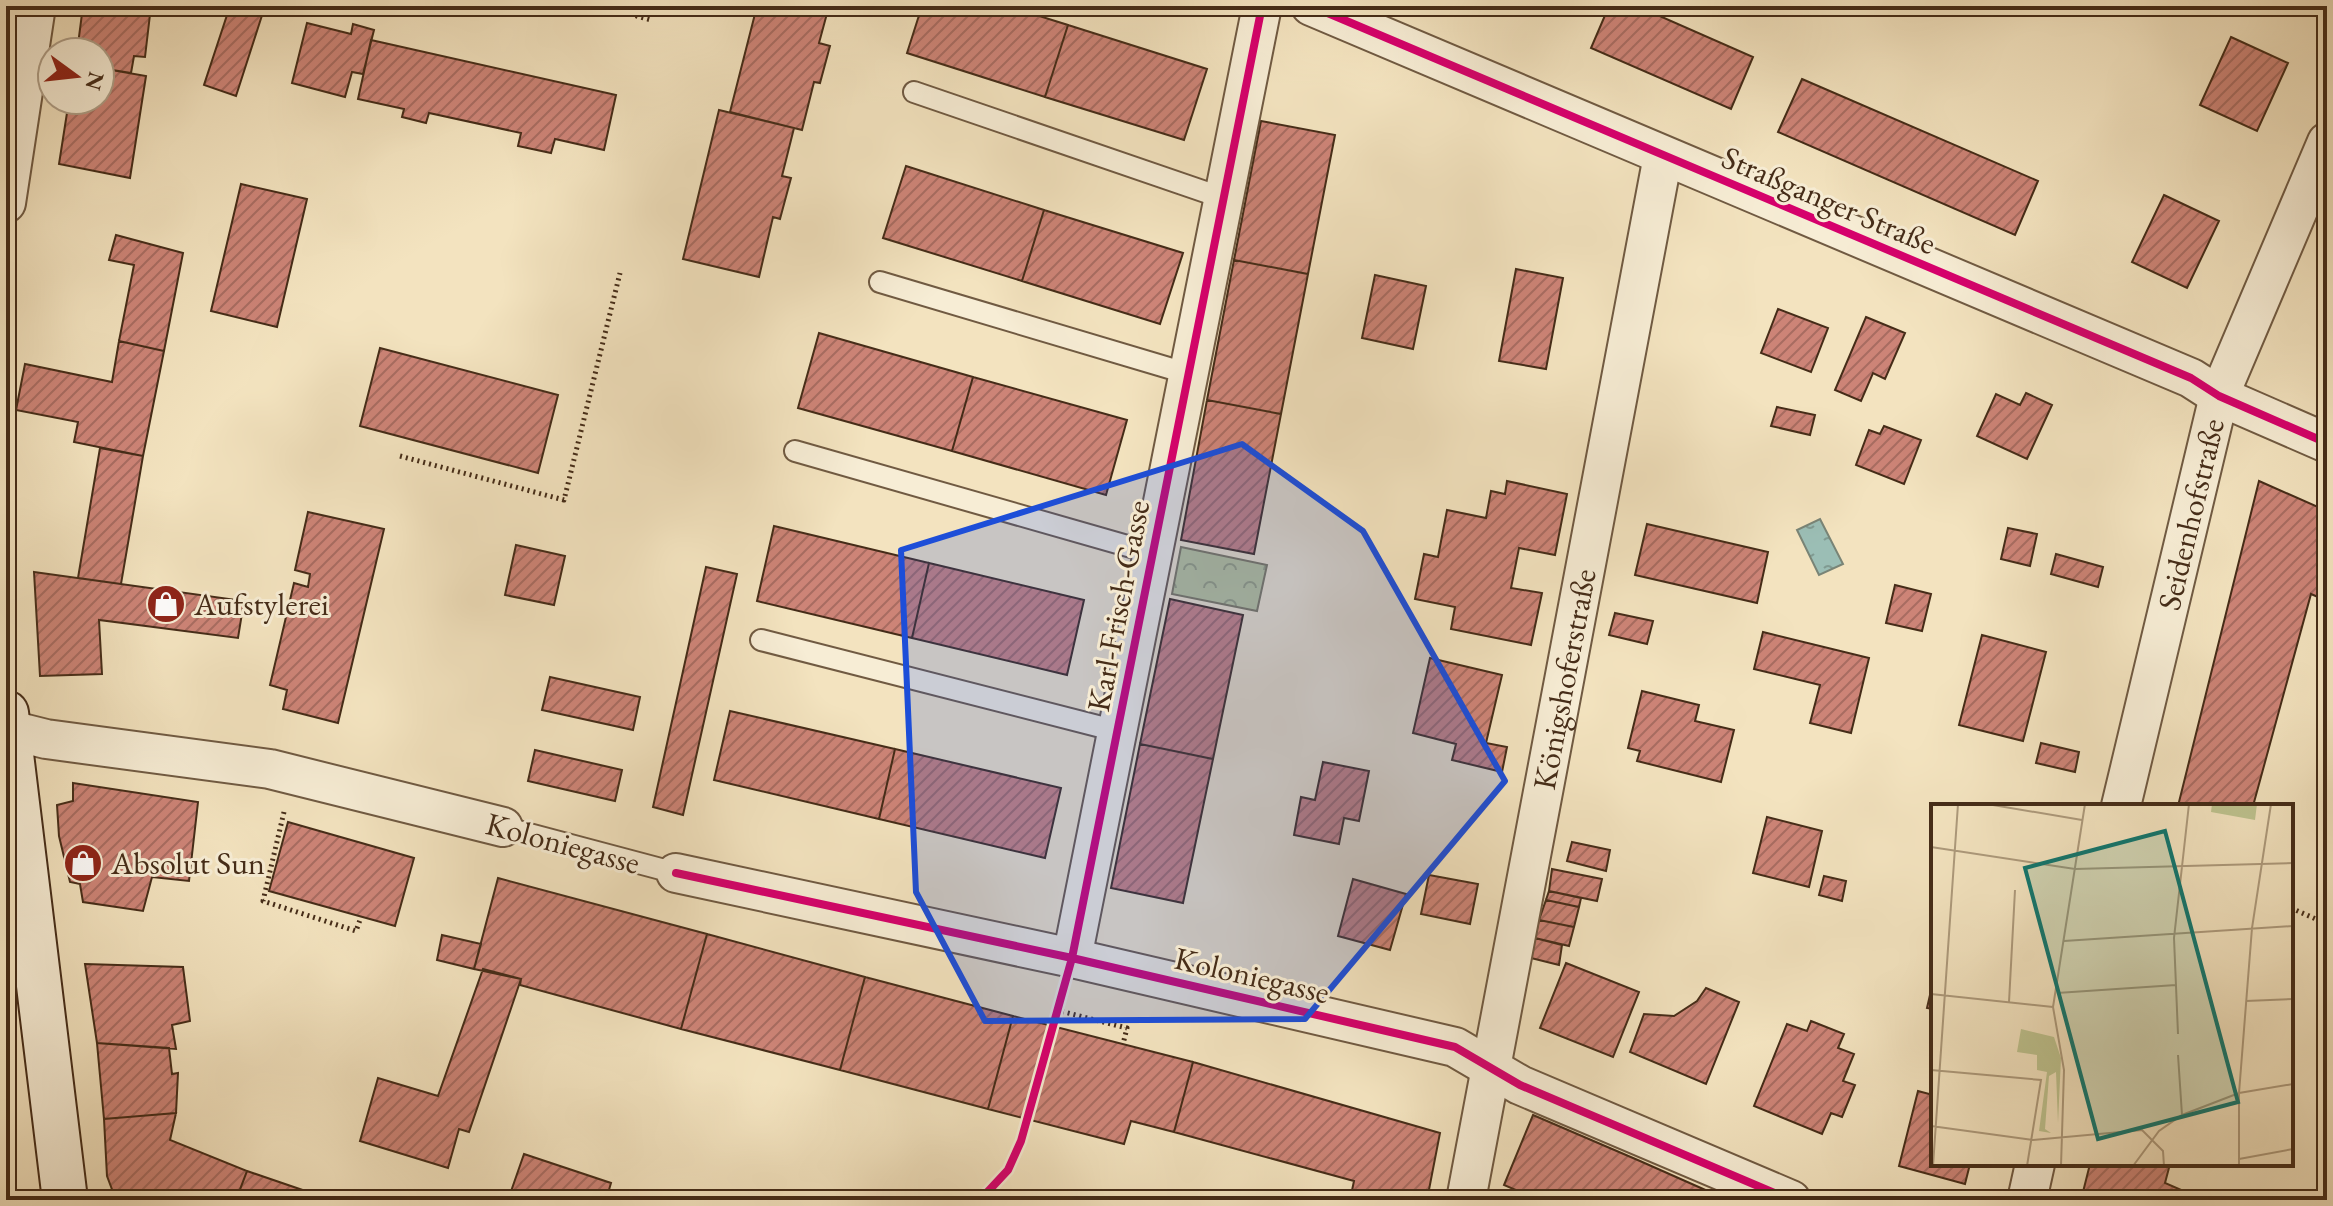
<svg xmlns="http://www.w3.org/2000/svg" width="2333" height="1206" font-family="'EB Garamond',serif">
	<style>
		.grass { fill: url(#grass-dots); stroke: #827854; stroke-width: 2 }
		.park { fill: url(#park-crowns); stroke: #827854; stroke-width: 2 }
		.water { fill: url(#water-ripples); stroke: #798476; stroke-width: 2 }
		.building { fill: url(#building-hatch); stroke: #452c18; stroke-width: 2 }
		.lines { fill: none; stroke-linecap: round; stroke-linejoin: round }
		.service-casing { stroke: #705a42; stroke-width: 24 }
		.minor-casing { stroke: #705a42; stroke-width: 42 }
		.secondary-casing { stroke: #452c18; stroke-width: 48 }
		.path { stroke: #452c18; stroke-width: 5; stroke-dasharray: 2 4; stroke-linecap: butt }
		.service { stroke: #f7edd5; stroke-width: 20 }
		.minor { stroke: #f7edd5; stroke-width: 38 }
		.secondary { stroke: #f7edd5; stroke-width: 44 }
		.cycleway-casing { stroke: #f7edd5; stroke-width: 13 }
		.cycleway { stroke: #d6006c; stroke-width: 8 }
		.marked { fill: #1d4ed8; fill-opacity: 0.2; stroke: #1d4ed8; stroke-width: 6; stroke-linejoin: round }
		.labels { text-anchor: middle; dominant-baseline: central; stroke-width: 6; stroke-linejoin: round; paint-order: stroke }
		.street-label { font-size: 32px; fill: #452c18; stroke: #f7edd5 }
		.poi-label { font-size: 32px; fill: #452c18; stroke: #f7edd5; text-anchor: start }
		.inset-road { fill: none; stroke: #ad9a7c; stroke-width: 2 }
		.view { fill: #0f766e; fill-opacity: 0.15; stroke: #0f766e; stroke-width: 4 }
		.inset-edge { fill: none; stroke: #452c18; stroke-width: 4 }
	</style>
	<defs>
		<pattern id="grass-dots" width="8" height="8" patternUnits="userSpaceOnUse" patternTransform="scale(2)"><rect width="8" height="8" fill="#bec38f"/><path d="M2 2h.1M6 6h.1" fill="none" stroke="#9c9f74" stroke-width="1.8" stroke-linecap="round"/></pattern>
		<pattern id="park-crowns" width="20" height="18" patternUnits="userSpaceOnUse" patternTransform="scale(2)"><rect width="20" height="18" fill="#bec38f"/><path d="M2 6a3 3 0 1 1 6 0M12 15a3 3 0 1 1 6 0" fill="none" stroke="#9c9f74"/></pattern>
		<pattern id="water-ripples" width="26" height="14" patternUnits="userSpaceOnUse" patternTransform="scale(2)"><rect width="26" height="14" fill="#9bbeb5"/><path d="M2 4q2-2 4 0t4 0M15 11q2-2 4 0t4 0" fill="none" stroke="#809b92"/></pattern>
		<pattern id="building-hatch" width="6" height="6" patternUnits="userSpaceOnUse" patternTransform="scale(2)"><rect width="6" height="6" fill="#cd8477"/><path d="M-1 1l2-2M0 6l6-6M5 7l2-2" fill="none" stroke="#a86c61"/></pattern>
	</defs>
	<rect width="100%" height="100%" fill="#f3e3bf"/>
	<filter id="stains"><feTurbulence type="fractalNoise" baseFrequency=".0025" numOctaves="4"/><feColorMatrix values="0 0 0 0 .2 0 0 0 0 .09 0 0 0 0 .02 0 0 0 .5 -.17"/></filter>
	<radialGradient id="worn" r=".72"><stop offset=".6" stop-color="#630" stop-opacity="0"/><stop offset="1" stop-color="#630" stop-opacity=".3"/></radialGradient>
	<path class="grass" d="M8,430L14,553L6,541Z"/>
	<path class="park" d="M1181,547L1267,565L1257,611L1172,594Z"/>
	<path class="water" d="M1820,519L1843,564L1819,575L1797,530Z"/>
	<path class="building" d="M83,6H151L145,57L134,56L131,73L100,68V52H77Z
		M230,6H265L236,96L204,85Z
		M408,6H429L426,14L407,9Z
		M757,6H829L819,43L830,46L820,83L814,82L802,130L730,112Z
		M922,6H1007L1068,25L1045,97L907,53Z
		M1609,6H1637L1753,57L1731,109L1591,48Z
		M307,23L351,34L353,24L374,30L363,74L352,72L345,97L292,83Z
		M1068,25L1207,69L1184,140L1045,97Z
		M2231,37L2288,63L2257,131L2200,105Z
		M371,40L616,95L604,150L555,139L551,153L518,146L521,133L429,113L426,123L402,117L404,109L358,99Z
		M100,68L146,76L130,178L59,164L69,100H100Z
		M1802,79L2038,181L2015,235L1778,132Z
		M719,110L794,128L782,176L791,178L780,219L773,217L759,277L683,259Z
		M1261,121L1335,135L1308,274L1234,260Z
		M906,166L1044,210L1022,281L883,238Z
		M241,184L307,199L277,327L211,311Z
		M2164,195L2219,221L2187,288L2132,262Z
		M1044,210L1183,253L1160,324L1022,281Z
		M116,235L183,253L164,351L119,341L134,265L109,260Z
		M1234,260L1308,274L1281,414L1207,400Z
		M1516,269L1563,278L1546,369L1499,361Z
		M1375,275L1426,286L1413,349L1362,338Z
		M1778,309L1828,328L1811,372L1761,353Z
		M1866,317L1905,333L1885,379L1873,373L1861,401L1835,390Z
		M819,333L973,377L952,451L798,408Z
		M119,341L164,351L143,456L74,442L78,422L16,410L25,364L112,382Z
		M380,348L558,395L538,473L360,426Z
		M973,377L1127,420L1106,495L952,451Z
		M2026,393L2052,405L2027,459L1977,436L1996,394L2020,405Z
		M1207,400L1281,414L1254,554L1181,540Z
		M1777,407L1815,415L1810,435L1771,426Z
		M1884,426L1921,440L1904,484L1856,465L1869,430L1880,434Z
		M100,448L143,456L121,584L78,578Z
		M1507,481L1567,494L1555,555L1519,548L1511,588L1542,593L1531,645L1451,629L1455,607L1415,599L1424,554L1438,557L1447,510L1486,518L1491,491L1505,494Z
		M2259,481L2327,511V601L2311,594L2253,806H2178Z
		M308,512L384,529L338,723L283,709L287,690L270,685L294,583L308,587L310,574L295,570Z
		M1647,524L1768,552L1757,603L1635,575Z
		M774,526L929,563L912,638L757,601Z
		M2008,528L2037,534L2030,566L2001,559Z
		M516,545L565,556L554,605L505,595Z
		M2056,554L2103,567L2098,587L2051,574Z
		M929,563L1084,600L1067,675L912,638Z
		M706,567L737,574L683,815L653,807Z
		M34,572L244,601L238,638L99,620L102,674L40,676Z
		M1895,585L1931,594L1922,631L1886,623Z
		M1170,599L1243,615L1213,759L1140,744Z
		M1615,613L1653,621L1647,644L1609,635Z
		M1763,632L1869,658L1851,733L1810,723L1820,685L1754,669Z
		M1982,635L2046,652L2023,741L1959,725Z
		M1430,658L1502,675L1486,743L1507,747L1502,772L1452,760L1456,744L1413,733Z
		M550,677L640,697L633,730L542,710Z
		M1642,691L1699,705L1695,721L1734,730L1721,782L1637,761L1640,751L1628,748Z
		M730,711L895,749L879,819L714,780Z
		M2041,743L2079,752L2075,772L2036,763Z
		M1140,744L1213,759L1183,903L1111,888Z
		M895,749L1061,788L1045,858L879,819Z
		M535,750L622,770L615,801L528,781Z
		M1323,762L1369,771L1359,821L1344,818L1339,844L1294,835L1301,797L1315,800Z
		M73,783L198,802L189,881L152,877L143,911L83,902L80,884L70,882L59,836L57,805L73,801Z
		M1767,817L1822,831L1809,887L1753,873Z
		M288,822L414,858L395,926L269,891Z
		M1572,842L1610,850L1606,871L1567,861Z
		M1552,869L1602,879L1597,901L1549,891Z
		M1429,875L1478,884L1470,924L1421,914Z
		M1824,876L1846,881L1842,901L1819,895Z
		M498,878L707,934L681,1029L520,985L521,979L474,969Z
		M1353,879L1406,894L1390,950L1338,936Z
		M1549,891L1581,898L1579,907L1546,900Z
		M1546,900L1579,907L1574,927L1539,920Z
		M1539,920L1574,927L1569,946L1535,938Z
		M707,934L865,977L840,1070L681,1029Z
		M442,935L481,944L474,969L437,960Z
		M1535,938L1562,945L1559,965L1531,958Z
		M1566,963L1639,992L1613,1057L1540,1028Z
		M85,964L183,967L190,1021L172,1025L176,1049L97,1043Z
		M483,969L521,979L469,1132L459,1129L448,1168L360,1141L378,1078L438,1096Z
		M865,977L1013,1016L988,1109L840,1070Z
		M1933,982V1009L1927,1008Z
		M1706,988L1739,1002L1706,1084L1630,1052L1644,1014L1674,1016L1697,1001Z
		M1013,1016L1193,1062L1174,1132L1131,1121L1124,1144L988,1109Z
		M1811,1021L1844,1034L1838,1048L1854,1054L1843,1081L1855,1085L1842,1117L1831,1113L1822,1134L1754,1106L1787,1024L1807,1031Z
		M97,1043L169,1048L172,1074L178,1073L176,1113L104,1119Z
		M1193,1062L1440,1133L1427,1200H1350L1354,1181L1174,1132Z
		M1918,1091L1933,1095V1164H1970L1965,1184L1899,1166Z
		M176,1113L170,1140L247,1171L236,1200H116L107,1176L104,1119Z
		M1533,1115L1640,1161L1728,1200H1539L1504,1185Z
		M524,1154L611,1183L606,1200H508Z
		M2090,1164H2170L2165,1183L2204,1200H2081Z
		M247,1171L326,1198L236,1200Z"/>
	<g class="lines">
		<defs>
			<path id="service" d="M914,92L1223,198
				M880,282L1189,374
				M795,451L1152,553
				M761,640L1117,731
				M503,827L676,873"/>
			<g id="minor">
				<path d="M1311,6L2191,378L2219,396L2327,443"/>
				<path d="M6,203L36,6"/>
				<path d="M10,730L46,739L270,769L503,827"/>
				<path id="s1" d="M2121,806L2219,396L2327,142"/>
				<path d="M676,873L1072,958L1455,1047L1520,1085L1791,1200"/>
				<path d="M1072,958L1262,6"/>
				<path id="s2" d="M1466,1200L1663,156"/>
				<path d="M2027,1200L2035,1164"/>
			</g>
			<path id="secondary" d="M6,713L65,1200"/>
		</defs>
		<use href="#service" class="service-casing"/>
		<use href="#minor" class="minor-casing"/>
		<use href="#secondary" class="secondary-casing"/>
		<path class="path" d="M601,6L651,20
			M400,456L564,500L620,273
			M284,812L263,901L356,931L360,920
			M2291,908L2327,924
			M1056,1010L1127,1028L1123,1044"/>
		<use href="#service" class="service"/>
		<use href="#minor" class="minor"/>
		<use href="#secondary" class="secondary"/>
		<defs>
			<path id="cycleway" d="M1311,6L2191,378L2219,396L2327,443
				M676,873L1072,958L1455,1047L1520,1085L1791,1200
				M980,1200L1008,1170L1021,1141L1072,958L1262,6"/>
		</defs>
		<use href="#cycleway" class="cycleway-casing"/>
		<use href="#cycleway" class="cycleway"/>
	</g>
	<path class="marked" d="M1242,444L1363,531L1505,781L1305,1019L985,1021L916,892L901,550Z"/>
	<defs>
		<symbol id="shop-disc" viewBox="-11 -11 22 22"><circle r="9.5" fill="#8f2418" stroke="#f7edd5"/><path d="M-5-2.5h2.3a2.7 3.5 0 0 1 5.4 0H5L5.5 6h-11ZM-1.5-2.5h3a1.5 2.3 0 0 0-3 0Z" fill="#fff"/></symbol>
	</defs>
	<g fill-rule="evenodd">
		<use href="#shop-disc" x="144" y="582" width="44" height="44"/>
		<use href="#shop-disc" x="61" y="841" width="44" height="44"/>
	</g>
	<g class="labels">
		<g class="street-label">
			<text transform="translate(1829 200) rotate(23)">Straßganger Straße</text>
			<text stroke="none"><textPath href="#s1" startOffset="300">Seidenhofstraße</textPath></text>
			<text transform="translate(1118 606) rotate(-79)">Karl-Frisch-Gasse</text>
			<text stroke="none"><textPath href="#s2" startOffset="530">Königshoferstraße</textPath></text>
			<text transform="translate(563 843) rotate(15)">Koloniegasse</text>
			<text transform="translate(1252 975) rotate(13)">Koloniegasse</text>
		</g>
		<g class="poi-label">
			<text x="194" y="604">Aufstylerei</text>
			<text x="111" y="863">Absolut Sun</text>
		</g>
	</g>
	<g transform="translate(1931 804)">
		<rect width="362" height="362" fill="#f3e3bf"/>
		<path d="M90,225L123,233L130,254L127,319L125,268L118,272L114,325L120,329L108,327L116,268L106,266V251L86,248Z" fill="#bec38f"/>
		<path d="M281,0H326L324,16L280,8Z" fill="#bec38f"/>
		<path class="inset-road" d="M56,0L151,16M0,43L144,65L362,59M133,137L362,122M126,189L245,181M0,190L122,203M315,197L362,195M78,198L84,86M247,230L243,134L258,0M247,251L251,311M0,266L110,276L96,362M308,289L321,124L340,0M0,322L102,336L211,326L232,347L233,362M308,355L362,345M2,362L27,0M130,362L133,266L122,203L154,0M202,362L228,327L251,311L308,289L362,280M308,362V289"/>
		<path class="view" d="M234,27L307,298L167,335L94,64Z"/>
		<rect width="362" height="362" class="inset-edge"/>
	</g>
	<rect width="2333" height="1206" fill="none" stroke="#f3e3bf" stroke-width="32"/>
	<rect x="8" y="8" width="2317" height="1190" fill="none" stroke="#452c18" stroke-width="4"/>
	<rect x="16" y="16" width="2301" height="1174" fill="none" stroke="#452c18" stroke-width="2"/>
	<g transform="translate(76 76) rotate(105)"><circle r="38" fill="#f7edd5" stroke="#b0a089" stroke-width="2"/>
	<path d="M0-6L14 30L0 20L-14 30Z" fill="#8f2418"/>
	<text y="-12" font-size="22" font-weight="bold" text-anchor="middle" fill="#452c18">N</text>
	</g>
	<rect width="100%" height="100%" filter="url(#stains)"/>
	<rect width="100%" height="100%" fill="url(#worn)"/>
</svg>
